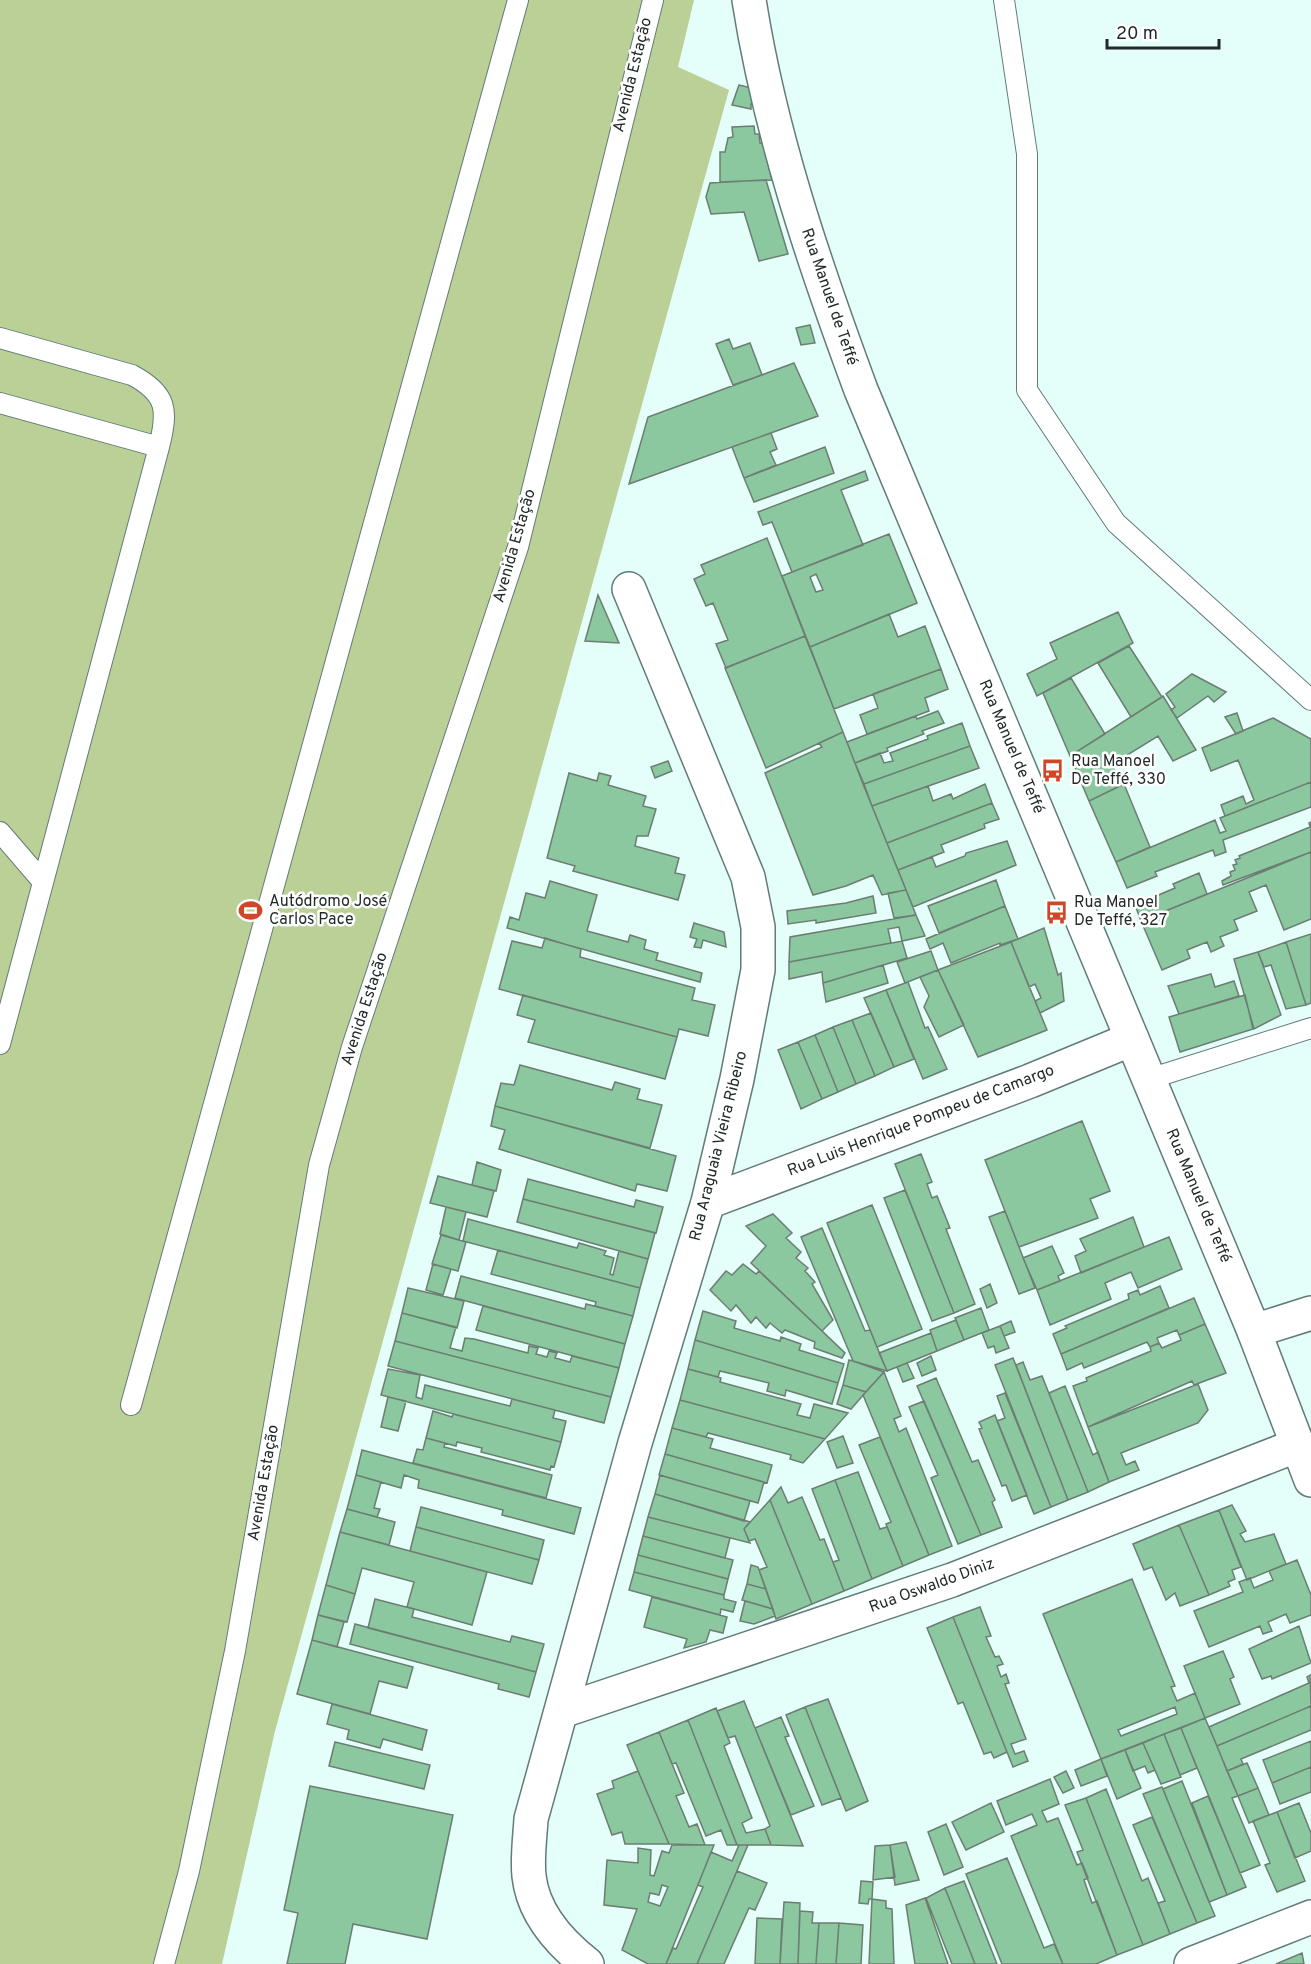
<svg xmlns="http://www.w3.org/2000/svg" width="1311" height="1964" font-family="Overpass,sans-serif">
	<style>
		.green { fill: #bad097 }
		.building { fill: #8bc8a0; stroke: #6c7d71; stroke-width: 1.5; fill-rule: evenodd }
		.lines { fill: none; stroke-linecap: round; stroke-linejoin: round }
		.service-casing { stroke: #637b77; stroke-width: 22 }
		.minor-casing { stroke: #637b77; stroke-width: 36 }
		.tertiary-casing { stroke: #637b77; stroke-width: 36 }
		.service { stroke: #fff; stroke-width: 20 }
		.minor { stroke: #fff; stroke-width: 33 }
		.tertiary { stroke: #fff; stroke-width: 33 }
		.labels { text-anchor: middle; dominant-baseline: central; stroke-width: 5; stroke-linejoin: round; paint-order: stroke }
		.street-label { font-size: 16px; fill: #1f2927; stroke: #fff }
		.poi-label { font-size: 16px; fill: #1f2927; stroke: #fff; text-anchor: start }
	</style>
	<rect width="100%" height="100%" fill="#e4fefa"/>
	<path class="green" d="M0,0H694L678,67L729,90L275,1731L222,1964H0Z"/>
	<path class="building" d="M739,85L752,88L755,104H751V109L732,105Z
		M754,126L755,134H759L760,143H763L772,180L720,182V152H725L728,138L733,137L732,127Z
		M766,180L788,254L759,261L744,212L711,214L706,197L710,183Z
		M810,325L815,343L801,345L796,328Z
		M729,339L733,349L750,343L762,375L733,385L716,344Z
		M794,363L818,416L629,484L648,417Z
		M771,433L777,449L770,452L776,465L744,478L732,447Z
		M825,447L834,473L754,502L744,478Z
		M865,471L868,480L841,490L863,545L792,572L772,522L763,525L758,512Z
		M889,534L917,603L810,647L782,576ZM816,574L823,590L816,592L810,577Z
		M767,538L805,636L726,668L716,644L728,640L713,603L706,606L694,579L705,574L701,565Z
		M598,595L619,643L585,641Z
		M1118,612L1133,643L1037,696L1027,674L1057,659L1050,643Z
		M889,614L898,637L925,626L941,669L834,709L810,647Z
		M805,636L843,732L766,768L725,668Z
		M1129,646L1162,697L1131,717L1098,663Z
		M941,669L948,689L925,698L929,711L867,734L860,715L878,708L873,694Z
		M1192,674L1226,692L1214,702L1208,696L1177,718L1171,710L1175,707L1166,694Z
		M1071,678L1105,734L1070,756L1043,693Z
		M1163,696L1196,750L1173,761L1158,736L1111,765L1124,784L1089,801L1070,756Z
		M938,711L944,723L922,731L924,734L887,748L888,751L855,763L847,742L916,716L917,719Z
		M1237,713L1243,731L1236,734L1225,717Z
		M1273,718L1311,739V782L1225,816L1221,805L1243,796L1246,804L1254,800L1238,760L1211,771L1202,748Z
		M962,723L970,746L864,784L855,763L880,753L884,763L893,761L890,753L928,739L927,736Z
		M843,732L863,784L906,890L882,895L873,875L846,886L813,895L765,773L822,747L819,743Z
		M970,746L979,768L872,806L864,784Z
		M668,761L672,771L655,778L651,767Z
		M569,773L597,781L599,773L611,776L608,785L646,796L643,806L656,809L648,836H637L635,846L679,858L675,873L685,875L678,900L573,871L575,866L547,858Z
		M1311,782V807L1223,840L1226,852L1215,856L1213,850L1155,872L1157,876L1127,888L1116,862L1215,820L1220,833L1226,831L1220,818Z
		M985,784L992,803L887,843L872,806L928,786L933,801L951,794L953,799Z
		M1124,784L1150,847L1116,862L1089,801Z
		M992,803L999,819L984,824L985,828L941,845L944,852L898,870L887,843Z
		M1311,822V852L1223,885L1222,881L1231,876L1230,872L1235,870L1233,865L1237,864L1235,860L1240,858L1239,856L1310,827L1309,823Z
		M1007,841L1016,865L913,907L898,870L932,857L936,867L965,856L966,853Z
		M1311,852V919L1284,930L1266,885L1249,892L1257,911L1234,920L1238,930L1220,937L1224,946L1211,952L1207,942L1187,950L1190,958L1162,970L1141,921Z
		M1199,873L1207,894L1141,921L1135,905L1175,888L1173,884Z
		M996,880L1005,906L939,933L928,906Z
		M550,881L597,895L587,931L628,942L630,935L646,940L644,949L658,953L656,960L702,973L700,982L507,928L510,917L519,920L526,893L545,898Z
		M906,890L916,915L894,918L888,893Z
		M873,896L876,913L816,923V920L788,924L787,911L846,903Z
		M1005,906L1018,939L1000,945V943L951,963L943,943L930,949L926,939Z
		M916,915L925,936L902,941L899,927L888,929L891,943L789,962L790,937Z
		M694,923L724,932L726,947L703,940L701,948L694,947L697,939L690,937Z
		M1044,928L1058,975L1061,973L1064,1001L1040,1013L1035,1001L1041,998L1035,984L1029,987L1011,942Z
		M1311,934V1003L1306,1005L1286,942Z
		M545,938L581,949L580,957L695,988L692,1000L715,1005L708,1036L679,1029L677,1037L499,989L512,941L542,948Z
		M902,941L907,958L823,983L822,972L789,979V962Z
		M1011,942L1047,1030L978,1057L938,970Z
		M1286,942L1306,1005L1286,1009L1271,965L1264,967L1258,952Z
		M931,951L938,970L905,983L897,962Z
		M1258,952L1281,1015L1254,1029L1234,959Z
		M883,965L888,983L826,1002L823,983Z
		M938,970L964,1025L939,1037L924,1007L929,996L920,977Z
		M1211,974L1215,987L1234,981L1239,996L1179,1014L1168,986Z
		M908,982L925,1028L928,1027L947,1069L923,1079L886,990Z
		M886,990L914,1059L894,1067L864,998Z
		M523,995L677,1037L665,1079L528,1042L535,1020L517,1015Z
		M1245,995L1253,1029L1180,1052L1169,1017Z
		M871,1013L894,1067L875,1076L852,1020Z
		M852,1020L875,1076L856,1084L833,1027Z
		M833,1027L856,1084L838,1092L815,1035Z
		M815,1035L838,1092L822,1099L798,1042Z
		M798,1042L822,1099L801,1109L778,1050Z
		M520,1065L612,1090L615,1082L640,1089L637,1099L662,1105L650,1148L495,1106L501,1083L514,1085Z
		M495,1106L676,1156L667,1191L637,1184L635,1191L499,1149L505,1130L491,1126Z
		M1082,1121L1110,1191L1090,1199L1098,1218L1019,1247L985,1160Z
		M921,1154L932,1182L927,1184L932,1198L937,1196L950,1228L946,1229L975,1304L954,1313L895,1164Z
		M477,1162L501,1170L496,1191L472,1185Z
		M438,1176L494,1191L487,1217L430,1203Z
		M528,1179L634,1207L636,1200L663,1207L656,1233L523,1199Z
		M905,1190L954,1313L932,1321L884,1198Z
		M523,1199L655,1233L648,1259L517,1222Z
		M872,1205L922,1329L877,1347L827,1223Z
		M446,1207L466,1212L459,1240L440,1234Z
		M1005,1211L1035,1288L1019,1294L989,1217Z
		M773,1214L792,1233L786,1238L801,1252L796,1258L808,1268L805,1271L815,1282L812,1284L833,1320L822,1331L751,1263L766,1246L746,1226Z
		M1133,1217L1144,1247L1081,1273L1075,1256L1086,1251L1080,1239Z
		M468,1219L577,1248L579,1243L606,1251L604,1255L614,1258L610,1274L613,1275L619,1251L648,1259L640,1288L463,1241Z
		M822,1228L865,1331L870,1330L887,1371L853,1361L801,1237Z
		M441,1235L466,1242L458,1271L432,1264Z
		M1169,1237L1182,1269L1138,1288L1131,1272L1105,1283L1111,1299L1050,1325L1037,1290Z
		M1052,1246L1064,1273L1058,1276L1060,1281L1037,1290L1023,1258Z
		M498,1250L640,1288L633,1316L595,1306L596,1302L491,1274Z
		M433,1264L451,1269L443,1295L426,1290Z
		M743,1264L756,1274L759,1271L845,1353L842,1358L814,1348L815,1342L785,1330L782,1333L770,1323L766,1328L756,1317L751,1323L736,1305L731,1311L710,1290L726,1271L732,1275Z
		M461,1276L585,1309L586,1304L633,1316L625,1344L455,1298Z
		M990,1284L997,1303L987,1308L980,1289Z
		M1160,1286L1169,1308L1061,1354L1053,1334L1067,1328L1065,1326L1129,1299L1128,1294L1138,1290L1140,1295Z
		M408,1288L464,1301L457,1328L402,1313Z
		M1194,1298L1205,1324L1179,1335L1177,1330L1157,1338L1159,1343L1150,1347L1147,1342L1084,1368L1082,1363L1067,1370L1061,1354Z
		M483,1306L625,1344L619,1368L476,1330Z
		M981,1308L989,1330L964,1340L955,1318Z
		M703,1311L736,1321L734,1328L780,1341L781,1337L801,1344L799,1350L844,1364L838,1383L695,1340Z
		M402,1313L456,1327L450,1348L462,1351L465,1338L474,1339L528,1353L529,1346L538,1348L536,1354L547,1357L549,1351L557,1353L555,1358L570,1362L572,1356L619,1368L611,1397L395,1341Z
		M956,1320L964,1340L937,1351L930,1330Z
		M1011,1321L1015,1332L1004,1336L1000,1326Z
		M1205,1324L1226,1373L1194,1385L1192,1381L1088,1427L1073,1386L1087,1381L1086,1378L1151,1351L1150,1347L1159,1343L1162,1348L1181,1340L1179,1335Z
		M1000,1326L1009,1348L996,1353L994,1346L988,1348L982,1333Z
		M931,1333L937,1351L887,1371L879,1353Z
		M695,1340L838,1383L832,1404L786,1390L785,1396L767,1391L769,1383L720,1371L718,1377L688,1369Z
		M395,1341L611,1397L604,1423L388,1366Z
		M931,1356L936,1370L922,1376L917,1363Z
		M1013,1358L1068,1500L1051,1507L995,1365Z
		M849,1360L853,1361L884,1372L866,1392L843,1385Z
		M1023,1362L1030,1380L1042,1376L1088,1492L1068,1500L1016,1365Z
		M907,1363L914,1378L903,1382L897,1367Z
		M388,1369L420,1375L416,1397L422,1399L425,1385L510,1406L512,1399L555,1410L553,1418L566,1421L561,1442L381,1395Z
		M688,1369L721,1378L720,1382L801,1404L797,1415L810,1418L814,1404L848,1413L825,1439L680,1400Z
		M884,1372L901,1416L894,1419L899,1432L906,1428L952,1546L929,1555L863,1395Z
		M936,1378L972,1462L978,1460L995,1500L992,1502L1002,1527L981,1535L917,1386Z
		M1198,1384L1208,1410L1198,1423L1121,1453L1126,1465L1135,1461L1139,1470L1109,1482L1088,1427Z
		M843,1385L866,1392L851,1409L837,1404Z
		M1065,1386L1093,1455L1098,1452L1109,1482L1088,1492L1049,1393Z
		M1005,1393L1051,1507L1034,1514L997,1421L1005,1418L997,1396Z
		M388,1397L406,1401L398,1431L381,1427Z
		M680,1400L825,1439L803,1463L790,1459L791,1455L708,1433L706,1437L672,1428Z
		M924,1401L981,1535L958,1544L931,1478L938,1475L909,1407Z
		M433,1411L452,1417L453,1414L561,1442L554,1467L551,1466L550,1470L481,1452L482,1448L457,1442L456,1446L426,1438Z
		M995,1415L1027,1495L1012,1501L1006,1485L1002,1486L979,1429L982,1428L979,1422Z
		M672,1428L713,1439L710,1448L772,1465L767,1483L665,1454Z
		M843,1436L853,1463L837,1468L827,1442Z
		M880,1437L929,1555L903,1566L886,1524L891,1522L859,1445Z
		M426,1438L445,1443L444,1447L552,1475L546,1498L413,1463L417,1449L423,1450Z
		M362,1450L581,1508L574,1534L502,1515L503,1510L418,1488L419,1480L404,1475L401,1488L356,1475Z
		M665,1454L764,1482L758,1503L659,1475Z
		M858,1472L880,1529L887,1527L903,1566L872,1579L835,1480Z
		M356,1475L381,1482L374,1508L380,1509L377,1517L347,1509Z
		M660,1475L750,1501L744,1521L655,1494Z
		M835,1480L872,1579L844,1591L833,1562L839,1560L812,1489Z
		M781,1487L788,1503L802,1497L820,1540L824,1539L844,1591L812,1604L770,1500Z
		M655,1494L750,1522L744,1529L750,1543L648,1517Z
		M770,1500L812,1604L776,1619L759,1570L767,1567L755,1539L749,1541L744,1529Z
		M1232,1505L1246,1531L1240,1534L1245,1542L1274,1534L1286,1564L1247,1580L1219,1510Z
		M421,1507L544,1540L539,1560L416,1527Z
		M347,1509L395,1522L389,1545L340,1532Z
		M1219,1510L1241,1567L1232,1570L1235,1579L1228,1582L1230,1586L1209,1595L1179,1525Z
		M648,1517L730,1538L725,1558L643,1536Z
		M1179,1525L1209,1595L1180,1606L1175,1593L1166,1600L1152,1567L1144,1570L1133,1544Z
		M416,1527L539,1560L532,1584L410,1551Z
		M340,1532L487,1572L472,1625L407,1607L414,1582L362,1568L355,1594L326,1585Z
		M643,1536L733,1560L728,1579L638,1555Z
		M638,1555L728,1579L724,1595L634,1572Z
		M1297,1560L1311,1595V1615L1290,1623L1286,1614L1268,1622L1272,1631L1263,1634L1260,1626L1209,1647L1194,1611L1243,1592L1239,1582L1250,1578L1254,1588L1273,1580L1269,1571Z
		M751,1565L758,1567L766,1589L747,1584Z
		M634,1572L724,1595V1599L736,1602L733,1612L721,1609L720,1615L629,1590Z
		M1132,1579L1175,1686L1171,1687L1177,1701L1195,1693L1205,1718L1101,1759L1043,1614ZM1175,1707L1177,1714L1121,1736L1118,1730Z
		M747,1584L766,1589L773,1609L742,1600Z
		M326,1585L355,1594L347,1622L318,1615Z
		M652,1597L727,1617L723,1633L710,1630L706,1642L684,1648L687,1639L644,1627Z
		M375,1599L414,1609L412,1617L510,1642L512,1636L544,1644L536,1672L368,1628Z
		M745,1601L773,1609L775,1616L754,1624L740,1621Z
		M980,1607L991,1636L986,1637L995,1657L999,1656L1003,1664L997,1666L1001,1677L1006,1674L1009,1683L1005,1684L1026,1739L1011,1744L1015,1754L1024,1751L1028,1761L1013,1767L953,1617Z
		M318,1615L344,1622L337,1647L312,1640Z
		M953,1617L1007,1752L994,1758L991,1752L984,1754L963,1702L958,1704L927,1628Z
		M355,1624L536,1672L529,1697L498,1689L499,1684L350,1644Z
		M1299,1626L1311,1663L1272,1679L1271,1676L1262,1679L1249,1649Z
		M312,1640L413,1667L407,1688L379,1681L370,1714L297,1694Z
		M1223,1651L1234,1677L1230,1679L1240,1704L1205,1718L1184,1666Z
		M1310,1675L1311,1706L1217,1746L1209,1727L1309,1683L1307,1677Z
		M828,1699L868,1801L846,1811L805,1707Z
		M744,1701L755,1728L803,1846L771,1845L765,1829L770,1826L735,1736L728,1738L717,1711Z
		M332,1704L427,1730L422,1750L383,1739L380,1748L347,1739L349,1730L327,1724Z
		M1311,1706V1730L1241,1759L1243,1764L1227,1771L1217,1746Z
		M805,1707L841,1798L822,1805L786,1715Z
		M716,1708L730,1743L724,1746L752,1818L742,1823L746,1833L765,1829L771,1845H737L688,1720Z
		M781,1717L789,1736L785,1737L814,1806L791,1815L755,1728Z
		M1205,1718L1238,1796L1232,1798L1260,1865L1240,1873L1181,1728Z
		M688,1720L737,1845H727L721,1830L706,1836L676,1763L672,1764L659,1732Z
		M1181,1728L1197,1768L1180,1775L1164,1734Z
		M659,1732L684,1793L676,1796L689,1827L697,1824L705,1845L669,1844L627,1745Z
		M1164,1734L1181,1777L1161,1784L1143,1743Z
		M1311,1741V1767L1272,1783L1263,1760Z
		M335,1742L430,1765L424,1789L329,1766Z
		M1143,1743L1155,1770L1148,1773L1145,1766L1133,1771L1125,1750Z
		M1125,1750L1141,1788L1117,1799L1101,1759Z
		M1101,1759L1107,1776L1081,1786L1075,1770Z
		M1247,1763L1258,1788L1238,1796L1227,1771Z
		M1311,1767V1792L1280,1804L1272,1783Z
		M638,1771L669,1844H625L622,1832L612,1835L597,1794L614,1788L612,1781Z
		M1066,1771L1074,1788L1063,1793L1054,1777Z
		M1050,1779L1059,1804L1042,1811L1047,1822L1058,1818L1077,1865L1082,1863L1088,1878L1084,1880L1092,1903L1097,1901L1117,1955L1096,1964H1063L1011,1836L1037,1825L1032,1814L1006,1825L997,1801Z
		M1182,1781L1227,1895L1209,1902L1163,1789Z
		M310,1786L453,1815L427,1939L353,1924L345,1964H287L298,1913L284,1910Z
		M1162,1787L1215,1916L1197,1923L1143,1794Z
		M1258,1788L1269,1815L1249,1823L1238,1796Z
		M1106,1789L1142,1881L1148,1878L1170,1934L1143,1945L1086,1798Z
		M1208,1796L1246,1887L1227,1895L1192,1803Z
		M1086,1798L1143,1945L1117,1955L1077,1852L1083,1850L1065,1805Z
		M991,1803L1004,1832L966,1850L952,1822Z
		M1299,1803L1311,1833V1851L1295,1858L1277,1812Z
		M1277,1812L1305,1881L1277,1892L1265,1865L1270,1863L1253,1821Z
		M1152,1817L1197,1923L1170,1934L1158,1903L1165,1901L1133,1825Z
		M946,1824L963,1867L944,1875L928,1832Z
		M906,1842L919,1880L895,1885L890,1845Z
		M672,1845H714L666,1964H648L622,1950L637,1909L604,1905L607,1860L638,1863V1848L651,1850L650,1875L654,1876L662,1851L669,1853ZM662,1885L668,1887L660,1906L648,1902L650,1893L659,1895Z
		M739,1845H748L697,1964H666L673,1948L676,1949L703,1887L698,1885L711,1852L732,1861Z
		M890,1845L895,1877L873,1880L875,1846Z
		M1007,1858L1044,1948L1054,1944L1063,1964H1002L966,1874Z
		M737,1871L767,1883L755,1910L749,1908L724,1964H697Z
		M861,1881L873,1882L872,1899H869L868,1904L859,1903Z
		M964,1881L997,1964H975L945,1888Z
		M945,1888L975,1964H952L926,1898Z
		M925,1898L948,1964H915L906,1905Z
		M872,1899L886,1901V1908L892,1909L894,1964H869Z
		M784,1902L800,1903L798,1964H780Z
		M800,1911L813,1912L812,1923H819L816,1964H798Z
		M757,1918L782,1919L780,1964H755Z
		M819,1923H839L836,1964H816Z
		M839,1923L863,1925L861,1964H836Z
		M1302,1953L1304,1964H1276Z"/>
	<g class="lines">
		<defs>
			<path id="service" d="M1004,0L1027,154V390L1116,523L1311,700
				M0,338L132,375C168,394 168,411 159,447
				M0,403L159,447L0,1044
				M0,832L43,882
				M1149,1079L1311,1028
				M131,1405L518,0
				M164,1964L189,1871L235,1651L319,1165L352,1047L518,547L653,0"/>
			<path id="minor" d="M708,1202L1030,1081L1132,1039
				M1254,1331L1311,1313
				M562,1711L952,1580L1298,1445
				M587,1964C559,1942 533,1913 529,1876C527,1858 530,1837 531,1819L635,1443L708,1202L737,1079L758,970V927L748,877L629,589
				M1191,1964L1311,1917"/>
			<path id="tertiary" d="M749,0C770,134 814,263 861,390L1254,1331L1311,1480"/>
		</defs>
		<use href="#service" class="service-casing"/>
		<use href="#minor" class="minor-casing"/>
		<use href="#tertiary" class="tertiary-casing"/>
		<use href="#service" class="service"/>
		<use href="#minor" class="minor"/>
		<use href="#tertiary" class="tertiary"/>
	</g>
	<defs>
		<symbol id="bus-bare" viewBox="-9 -9 18 18"><path d="M-5-6H5V4H4V6H2V4H-2V6H-4V4H-5ZM-3.5-4V0h7V-4ZM-3.5 1.2v1.5H-2V1.2ZM2 1.2v1.5H3.5V1.2Z" fill="#d14627" stroke="#fff" stroke-width="2.5" paint-order="stroke"/></symbol>
		<symbol id="stadium-bare" viewBox="-9 -9 18 18"><path d="M0-5a6.5 5 0 1 0 0 10a6.5 5 0 1 0 0-10ZM-3.5-1.8h7v3.6h-7Z" fill="#d14627" stroke="#fff" stroke-width="2.5" paint-order="stroke"/></symbol>
	</defs>
	<g fill-rule="evenodd">
		<use href="#bus-bare" x="1036" y="754" width="33" height="33"/>
		<use href="#stadium-bare" x="234" y="894" width="33" height="33"/>
		<use href="#bus-bare" x="1040" y="896" width="33" height="33"/>
	</g>
	<g class="labels">
		<g class="street-label">
			<text transform="translate(633 75) rotate(-76)">Avenida Estação</text>
			<text transform="translate(829 297) rotate(71)">Rua Manuel de Teffé</text>
			<text transform="translate(515 546) rotate(-74)">Avenida Estação</text>
			<text transform="translate(1011 747) rotate(67)">Rua Manuel de Teffé</text>
			<text transform="translate(365 1009) rotate(-72)">Avenida Estação</text>
			<text transform="translate(921 1121) rotate(-21)">Rua Luis Henrique Pompeu de Camargo</text>
			<text transform="translate(719 1146) rotate(-76)">Rua Araguaia Vieira Ribeiro</text>
			<text transform="translate(1198 1196) rotate(67)">Rua Manuel de Teffé</text>
			<text transform="translate(264 1483) rotate(-80)">Avenida Estação</text>
			<text transform="translate(932 1586) rotate(-20)">Rua Oswaldo Diniz</text>
		</g>
		<g class="poi-label">
			<text x="1071" y="762">Rua Manoel<tspan x="1071" dy="18">De Teffé, 330</tspan></text>
			<text x="269" y="902">Autódromo José<tspan x="269" dy="18">Carlos Pace</tspan></text>
			<text x="1074" y="903">Rua Manoel<tspan x="1074" dy="18">De Teffé, 327</tspan></text>
		</g>
	</g>
	<path d="M1107 39v9h112v-9" fill="none" stroke="#1f2927" stroke-width="3"/>
	<text x="1116" y="39" font-size="18" fill="#1f2927" stroke="#ffffff" stroke-width="4.5" paint-order="stroke">20 m</text>
</svg>
